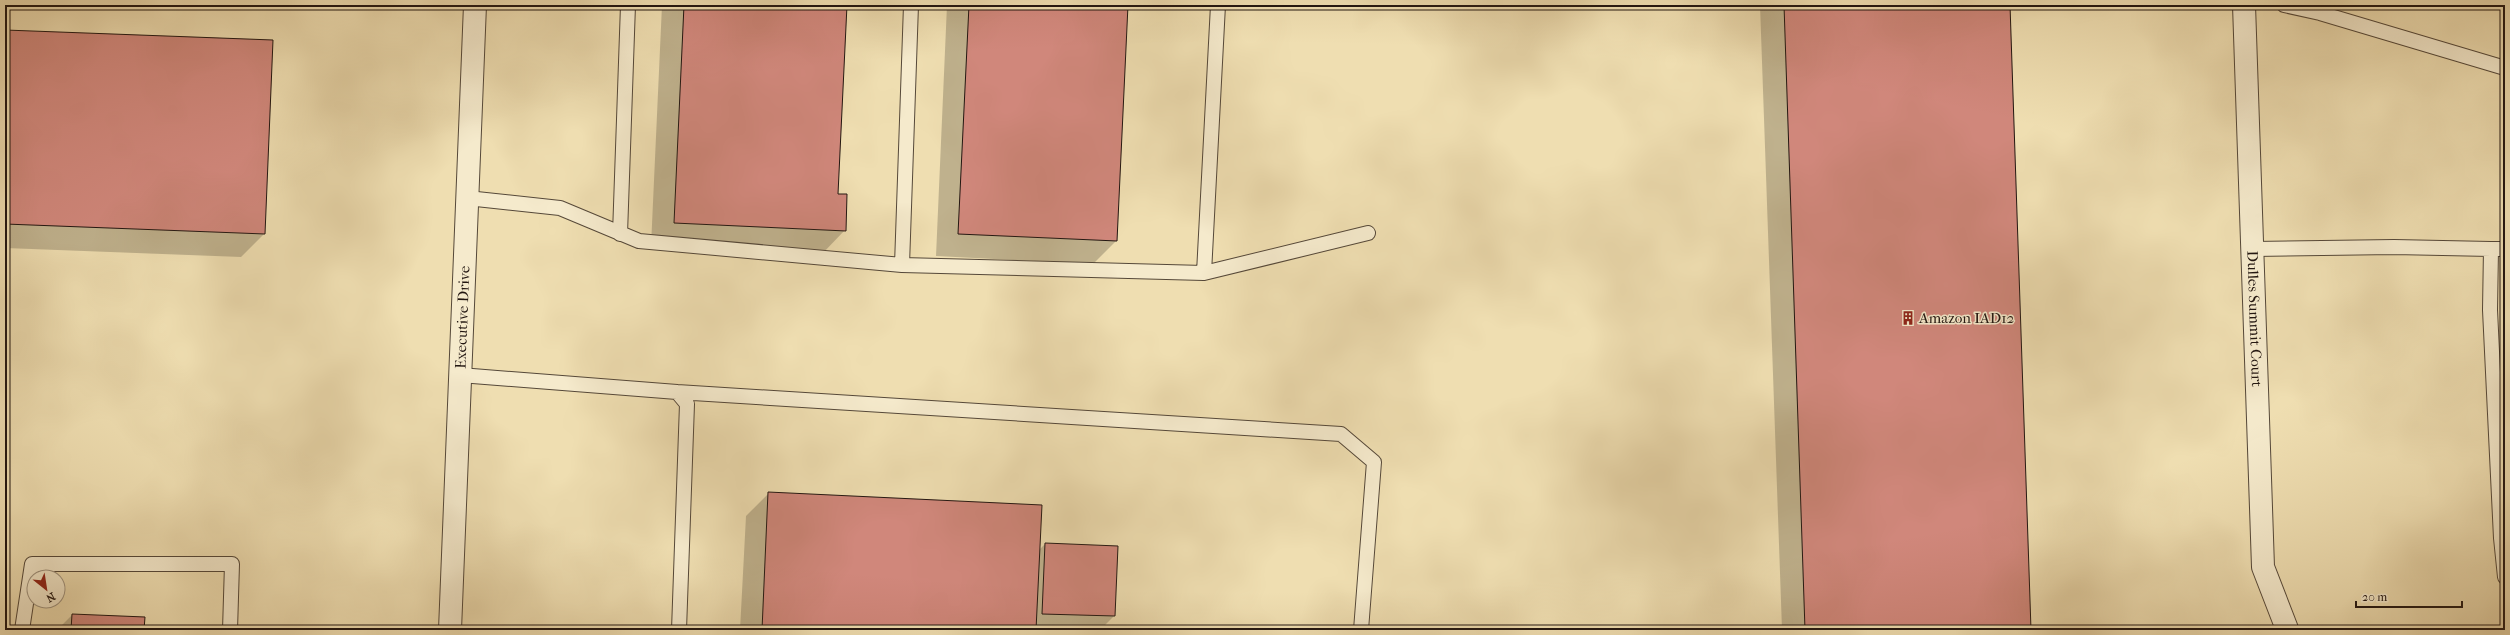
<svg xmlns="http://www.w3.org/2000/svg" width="2510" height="635" font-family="'IM FELL French Canon',serif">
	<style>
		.shadow { fill: #0003 }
		.building { fill: #d0877b; stroke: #221611 }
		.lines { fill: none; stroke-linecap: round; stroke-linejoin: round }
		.service-casing { stroke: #554839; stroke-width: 16 }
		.minor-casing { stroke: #554839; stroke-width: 24 }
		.service { stroke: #f5eacc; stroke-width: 14 }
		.minor { stroke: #f5eacc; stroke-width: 22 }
		.labels { text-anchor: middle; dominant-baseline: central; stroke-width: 3; stroke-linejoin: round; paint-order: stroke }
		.street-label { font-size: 15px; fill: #221611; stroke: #f5eacc }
		.poi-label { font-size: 15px; fill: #221611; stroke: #f5eacc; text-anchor: start }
	</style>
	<rect width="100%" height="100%" fill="#efdeb1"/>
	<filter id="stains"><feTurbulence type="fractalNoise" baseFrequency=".005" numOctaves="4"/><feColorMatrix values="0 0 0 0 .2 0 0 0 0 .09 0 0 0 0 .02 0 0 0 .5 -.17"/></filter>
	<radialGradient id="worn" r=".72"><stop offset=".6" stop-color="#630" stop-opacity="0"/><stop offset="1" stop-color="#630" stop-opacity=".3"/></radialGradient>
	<path class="shadow" d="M662,5H846L837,195L845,230L822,254L651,246Z
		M947,5H1127L1116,241L1093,264L936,256Z
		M1760,5H2009L2030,630H1782Z
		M5,31L264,234L241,257L5,248Z
		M769,493L1038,551L1045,544L1117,547L1114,616L1100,630L1035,628V630H740L746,516Z
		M72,615L143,630H57Z"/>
	<path class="building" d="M684,5H847L838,194H847L846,231L674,223Z
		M969,5H1128L1117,241L958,234Z
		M1784,5H2010L2031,630H1805Z
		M5,30L273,40L265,234L5,224Z
		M768,492L1042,505L1036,630H762Z
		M1045,543L1118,546L1115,616L1042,614Z
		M72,614L145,617L144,630H71Z"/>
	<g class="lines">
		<defs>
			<path id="service" d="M2284,5L2320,13L2505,68
				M467,198L560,208L639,241L902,265L1204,273L1368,233
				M620,234L628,5
				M2253,249L2394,247L2491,249L2490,310L2501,538L2505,577
				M2491,249H2505
				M902,265L911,5
				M1204,273L1218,5
				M460,375L677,392L687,404L679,630
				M677,392L1341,434L1374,462L1361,630
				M22,630L32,564H232L230,630"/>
			<g id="minor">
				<path id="s1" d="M2244,5L2263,567L2287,629"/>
				<path id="s2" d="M450,630L475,5"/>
			</g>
		</defs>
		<use href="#service" class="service-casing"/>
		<use href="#minor" class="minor-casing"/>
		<use href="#service" class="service"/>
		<use href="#minor" class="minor"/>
	</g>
	<defs>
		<symbol id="building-bare" viewBox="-9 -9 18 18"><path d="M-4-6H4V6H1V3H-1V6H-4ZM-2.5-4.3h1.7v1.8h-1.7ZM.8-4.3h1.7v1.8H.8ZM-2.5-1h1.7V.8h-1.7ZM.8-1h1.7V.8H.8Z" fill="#8f2418" stroke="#f5eacc" stroke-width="2.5" paint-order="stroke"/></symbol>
	</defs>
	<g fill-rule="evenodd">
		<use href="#building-bare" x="1898" y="308" width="20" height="20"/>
	</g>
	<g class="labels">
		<g class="street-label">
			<text stroke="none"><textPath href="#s2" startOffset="313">Executive Drive</textPath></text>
			<text stroke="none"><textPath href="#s1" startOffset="314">Dulles Summit Court</textPath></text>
		</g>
		<g class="poi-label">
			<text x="1919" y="318">Amazon IAD12</text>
		</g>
	</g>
	<rect width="2510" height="635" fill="none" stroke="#efdeb1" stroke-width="20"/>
	<rect x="6" y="6" width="2498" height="623" fill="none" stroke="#221611" stroke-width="2"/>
	<rect x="10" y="10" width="2490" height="615" fill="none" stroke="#221611"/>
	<g transform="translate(46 589) rotate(150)"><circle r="19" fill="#f5eacc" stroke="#a19581"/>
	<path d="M0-3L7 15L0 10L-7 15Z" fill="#8f2418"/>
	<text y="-6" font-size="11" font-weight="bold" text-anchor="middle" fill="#221611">N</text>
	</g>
	<path d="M2356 601v6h106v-6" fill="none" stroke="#221611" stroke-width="2"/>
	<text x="2362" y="601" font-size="12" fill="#221611" stroke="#f5eacc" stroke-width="3" paint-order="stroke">20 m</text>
	<rect width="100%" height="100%" filter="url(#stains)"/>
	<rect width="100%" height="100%" fill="url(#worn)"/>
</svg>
